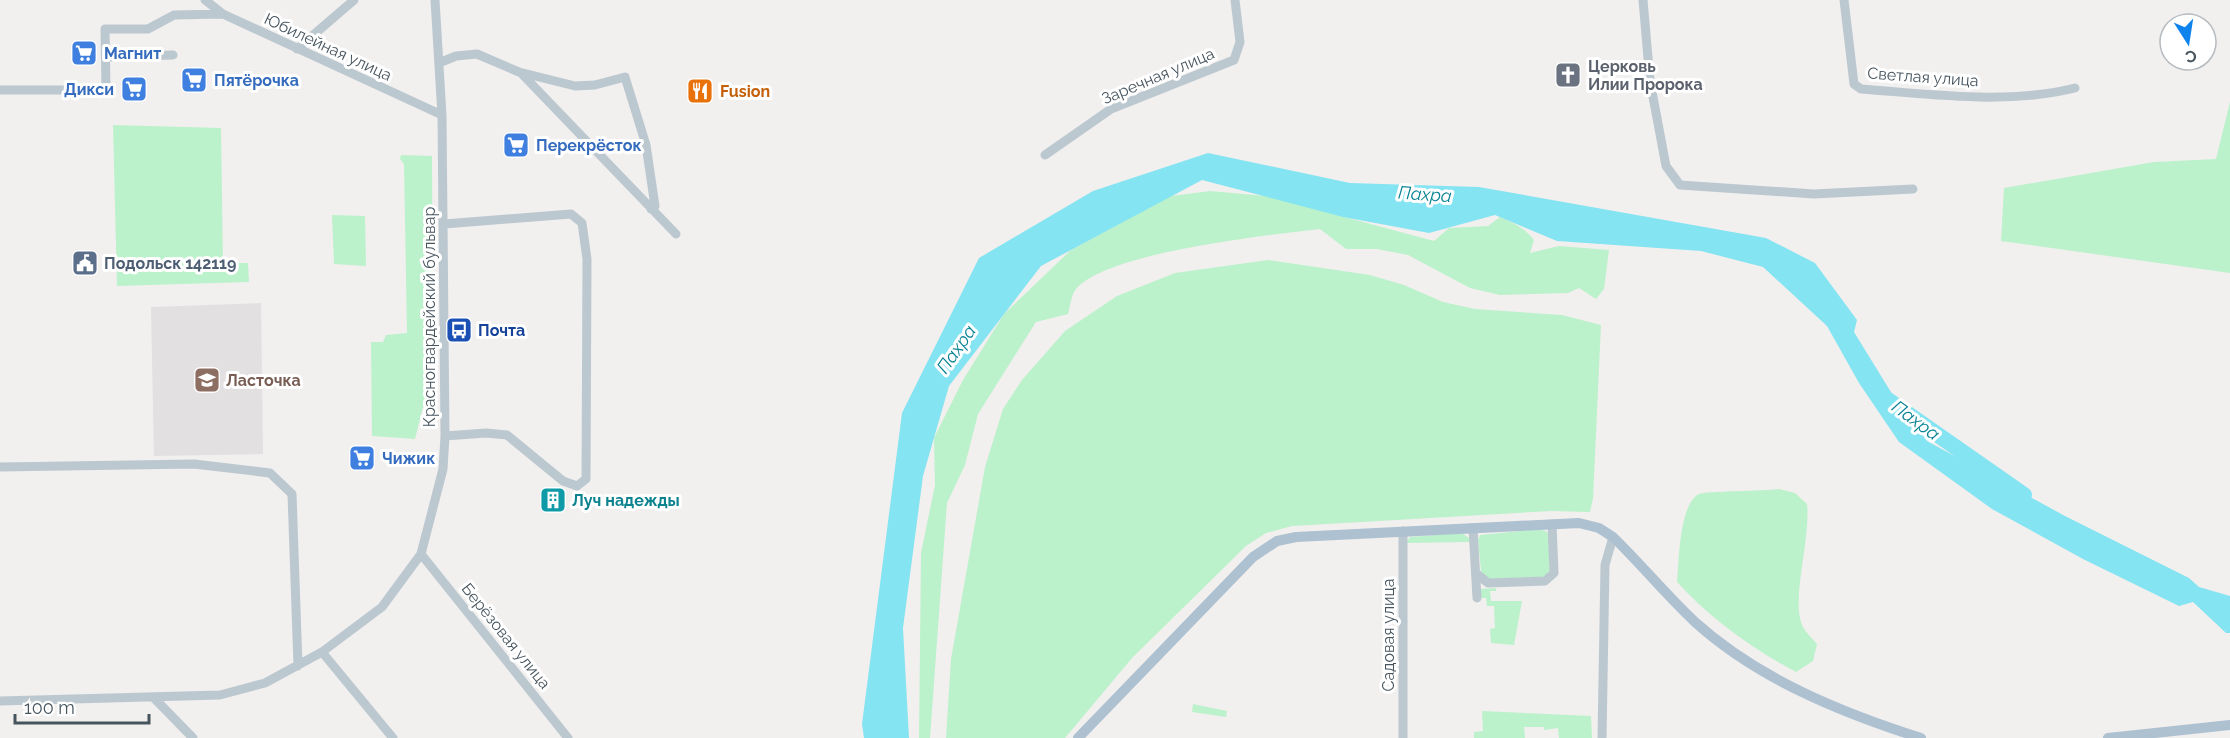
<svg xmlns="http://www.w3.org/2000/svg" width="2230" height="738" font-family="Raleway,sans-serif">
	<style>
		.education { fill: #e3e0e1 }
		.green { fill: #bbf2cb }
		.water { fill: #85e4f1 }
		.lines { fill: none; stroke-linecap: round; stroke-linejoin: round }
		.river { stroke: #85e4f1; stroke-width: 16 }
		.minor { stroke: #bcc8cf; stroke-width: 9 }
		.major { stroke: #adc1d0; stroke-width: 10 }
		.labels { text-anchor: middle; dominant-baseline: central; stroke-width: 6; stroke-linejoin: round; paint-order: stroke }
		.street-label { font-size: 16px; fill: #46545e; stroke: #fff }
		.shop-label { font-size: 16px; font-weight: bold; fill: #366cbe; stroke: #fff; text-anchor: start }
		.worship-label { font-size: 16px; font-weight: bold; fill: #5b616d; stroke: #fff; text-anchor: start }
		.food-label { font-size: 16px; font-weight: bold; fill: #c56008; stroke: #fff; text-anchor: start }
		.service-label { font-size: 16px; font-weight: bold; fill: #4e5e75; stroke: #fff; text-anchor: start }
		.transit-label { font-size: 16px; font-weight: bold; fill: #164399; stroke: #fff; text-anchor: start }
		.education-label { font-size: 16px; font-weight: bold; fill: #785e54; stroke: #fff; text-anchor: start }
		.culture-label { font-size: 16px; font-weight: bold; fill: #0d838f; stroke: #fff; text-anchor: start }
		.water-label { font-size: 18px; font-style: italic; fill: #068293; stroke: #fff }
	</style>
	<rect width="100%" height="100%" fill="#f2efef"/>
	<path class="education" d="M261,303L263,454L154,456L151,307Z"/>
	<path class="green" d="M2230,102V273L2001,241L2004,188L2154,162L2216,159Z
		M113,125L221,128L223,263H248L249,282L117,286Z
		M401,155L432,156L433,367L415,439L372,436L371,342H383L386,335L407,333L404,164L400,159Z
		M1210,191L1266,196L1434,241L1449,228L1488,226L1500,217C1513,223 1525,228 1534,240L1530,253L1559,246L1609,250L1604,289L1596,299L1579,288L1568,293L1500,295L1470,288L1408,255L1377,249H1346L1320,229C1272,235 1099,252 1074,292C1071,298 1070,307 1068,314L1036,322L978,414L965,465L947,503L930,738H919L921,553L935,485L934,438L963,380L1004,314L1071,250L1171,196Z
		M332,215L365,216L366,266L334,264Z
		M1268,260L1370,275L1404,285L1443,302L1475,309L1562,315L1601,325L1593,499L1590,512L1551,511L1292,526L1266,533L1246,546L1132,658L1065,738H946L951,659L985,467L1003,409L1022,380L1065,331L1117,296L1175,273Z
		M1779,489L1795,493L1807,504C1811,538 1791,599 1802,625C1805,632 1812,638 1817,644L1813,661L1796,672C1751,648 1712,620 1677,582C1679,562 1679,504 1699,494C1706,491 1765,491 1779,489Z
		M1540,529L1547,532L1549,538L1550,577L1482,580L1478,540L1480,535Z
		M1462,533L1469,538L1470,542L1406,543L1410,537Z
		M1496,588V591H1490L1491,601H1522L1514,645L1491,643L1490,629L1495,628L1494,606H1487L1486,598H1481L1480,589Z
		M1193,704L1227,711L1226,717L1192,712Z
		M1482,711L1591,716L1592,738H1559L1558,728L1544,730V727H1524L1525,738H1474V732L1483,731Z"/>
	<path class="water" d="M1208,153L1350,183L1479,187L1766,238L1815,263L1857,320L1854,332L1894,397L1927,441L2065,516L2189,578L2199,587L2230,596V633H2226L2193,602L2179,606L2083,559L1992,509L1899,442L1859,383L1827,326L1763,267L1701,251L1557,241L1495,215L1429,233L1343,217L1202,180L1041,266L949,386L923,476L903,628L909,738H864L862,724L902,413L979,258L1093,191Z"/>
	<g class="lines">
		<path class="river" d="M1888,400L2024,495"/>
		<path class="minor" d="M205,0L223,14L442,115
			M1643,0L1650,81L1666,166L1680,185L1814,194L1913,189
			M1844,0L1854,84L1861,89C1931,94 2006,105 2075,88
			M297,49L354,0
			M106,57L173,55
			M439,63L456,56L477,54L519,72L575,86L595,85L625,77L646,145L655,206L651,209
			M521,73L676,234
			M0,90H106L105,29H148L174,15L223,14
			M1045,155L1111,109L1234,60L1240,42L1235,0
			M444,224L571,214L582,223L587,259L586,479L577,486L563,481L507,435L486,433L445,436
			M0,467L194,464L270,473L292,494L298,666
			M1473,528L1477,598
			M1403,531V738
			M421,554L568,738
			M1477,574L1488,583L1545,581L1554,573L1552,524
			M322,652L393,738
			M154,698L193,738
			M0,701L220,695L265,683L322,652L382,607L421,554L443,469L445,436L442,115L435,0
			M1602,738L1605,565L1613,537"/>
		<path class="major" d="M1078,738L1253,557L1277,541L1296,537L1579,523L1599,528L1613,537C1641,564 1666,595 1695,622C1758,679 1842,713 1921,738
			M2108,738L2230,725"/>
	</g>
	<defs>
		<symbol id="supermarket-square" viewBox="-11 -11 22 22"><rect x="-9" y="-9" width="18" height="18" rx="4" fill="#3f7fe0" stroke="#fff"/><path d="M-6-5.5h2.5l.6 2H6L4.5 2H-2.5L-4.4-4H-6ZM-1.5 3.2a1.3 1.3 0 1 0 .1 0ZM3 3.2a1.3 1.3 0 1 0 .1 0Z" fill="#fff"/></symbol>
		<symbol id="church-square" viewBox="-11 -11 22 22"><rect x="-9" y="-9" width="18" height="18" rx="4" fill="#6b7280" stroke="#fff"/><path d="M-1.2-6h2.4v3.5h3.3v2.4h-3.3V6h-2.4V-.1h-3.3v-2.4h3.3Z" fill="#fff"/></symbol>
		<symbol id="restaurant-square" viewBox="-11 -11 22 22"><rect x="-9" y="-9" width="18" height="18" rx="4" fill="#e8710a" stroke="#fff"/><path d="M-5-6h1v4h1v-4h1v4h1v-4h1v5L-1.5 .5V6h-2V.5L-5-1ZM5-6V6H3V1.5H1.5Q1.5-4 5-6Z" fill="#fff"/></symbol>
		<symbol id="civic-square" viewBox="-11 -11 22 22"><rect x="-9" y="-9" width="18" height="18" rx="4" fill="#5c6f8a" stroke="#fff"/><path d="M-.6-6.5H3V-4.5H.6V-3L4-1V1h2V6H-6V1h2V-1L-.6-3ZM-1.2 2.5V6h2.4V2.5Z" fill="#fff"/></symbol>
		<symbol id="bus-square" viewBox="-11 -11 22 22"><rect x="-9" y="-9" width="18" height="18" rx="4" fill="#1a4fb4" stroke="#fff"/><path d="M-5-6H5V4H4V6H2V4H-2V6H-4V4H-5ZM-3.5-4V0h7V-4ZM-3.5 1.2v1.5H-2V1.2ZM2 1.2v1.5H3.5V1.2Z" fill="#fff"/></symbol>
		<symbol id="school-square" viewBox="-11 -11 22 22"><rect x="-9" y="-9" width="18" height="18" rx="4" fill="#8d6e63" stroke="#fff"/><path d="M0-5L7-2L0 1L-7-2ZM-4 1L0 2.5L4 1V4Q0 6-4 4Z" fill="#fff"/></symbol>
		<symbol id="building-square" viewBox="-11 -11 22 22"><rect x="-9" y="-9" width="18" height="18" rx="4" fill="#0f9aa8" stroke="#fff"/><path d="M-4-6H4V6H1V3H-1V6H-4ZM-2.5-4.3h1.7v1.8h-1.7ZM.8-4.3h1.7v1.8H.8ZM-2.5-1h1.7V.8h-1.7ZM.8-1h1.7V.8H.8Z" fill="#fff"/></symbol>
	</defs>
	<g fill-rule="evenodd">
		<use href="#supermarket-square" x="69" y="38" width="30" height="30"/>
		<use href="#church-square" x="1553" y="60" width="30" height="30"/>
		<use href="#supermarket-square" x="179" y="65" width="30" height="30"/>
		<use href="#supermarket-square" x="119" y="74" width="30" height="30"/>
		<use href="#restaurant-square" x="685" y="76" width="30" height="30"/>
		<use href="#supermarket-square" x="501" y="130" width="30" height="30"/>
		<use href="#civic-square" x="70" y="248" width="30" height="30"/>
		<use href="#bus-square" x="444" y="315" width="30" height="30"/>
		<use href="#school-square" x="192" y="365" width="30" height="30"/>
		<use href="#supermarket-square" x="347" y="443" width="30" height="30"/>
		<use href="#building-square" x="538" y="485" width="30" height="30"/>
	</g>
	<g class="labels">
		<g class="street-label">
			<text transform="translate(328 47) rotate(25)">Юбилейная улица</text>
			<text transform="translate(1158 76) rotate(-23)">Заречная улица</text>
			<text transform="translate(1923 77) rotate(4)">Светлая улица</text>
			<text transform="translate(429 317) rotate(-90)">Красногвардейский бульвар</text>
			<text transform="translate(1388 635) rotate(-90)">Садовая улица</text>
			<text transform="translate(506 636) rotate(51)">Берёзовая улица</text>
		</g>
		<g class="shop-label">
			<text x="104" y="53">Магнит</text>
			<text x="214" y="80">Пятёрочка</text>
			<text x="114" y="89" text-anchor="end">Дикси</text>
			<text x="536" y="145">Перекрёсток</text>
			<text x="382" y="458">Чижик</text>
		</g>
		<g class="worship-label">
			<text x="1588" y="66">Церковь<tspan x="1588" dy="18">Илии Пророка</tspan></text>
		</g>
		<g class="food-label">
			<text x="720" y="91">Fusion</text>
		</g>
		<g class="service-label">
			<text x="104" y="263">Подольск 142119</text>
		</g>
		<g class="transit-label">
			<text x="478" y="330">Почта</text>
		</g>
		<g class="education-label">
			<text x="226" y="380">Ласточка</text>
		</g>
		<g class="culture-label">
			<text x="572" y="500">Луч надежды</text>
		</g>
		<g class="water-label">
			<text transform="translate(1425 194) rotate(4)">Пахра</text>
			<text transform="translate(956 349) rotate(-55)">Пахра</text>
			<text transform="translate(1916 420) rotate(36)">Пахра</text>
		</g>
	</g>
	<g transform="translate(2188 42) rotate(168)"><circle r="28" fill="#ffffff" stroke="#b5bbbf" stroke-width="1.5"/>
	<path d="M0-4.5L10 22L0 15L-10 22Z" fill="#0e83ed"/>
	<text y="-9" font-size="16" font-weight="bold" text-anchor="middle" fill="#46545e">С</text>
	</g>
	<path d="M15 714v9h134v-9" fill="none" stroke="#46545e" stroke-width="3"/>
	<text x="24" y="714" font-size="18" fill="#46545e" stroke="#ffffff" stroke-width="4.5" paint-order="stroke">100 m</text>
</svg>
